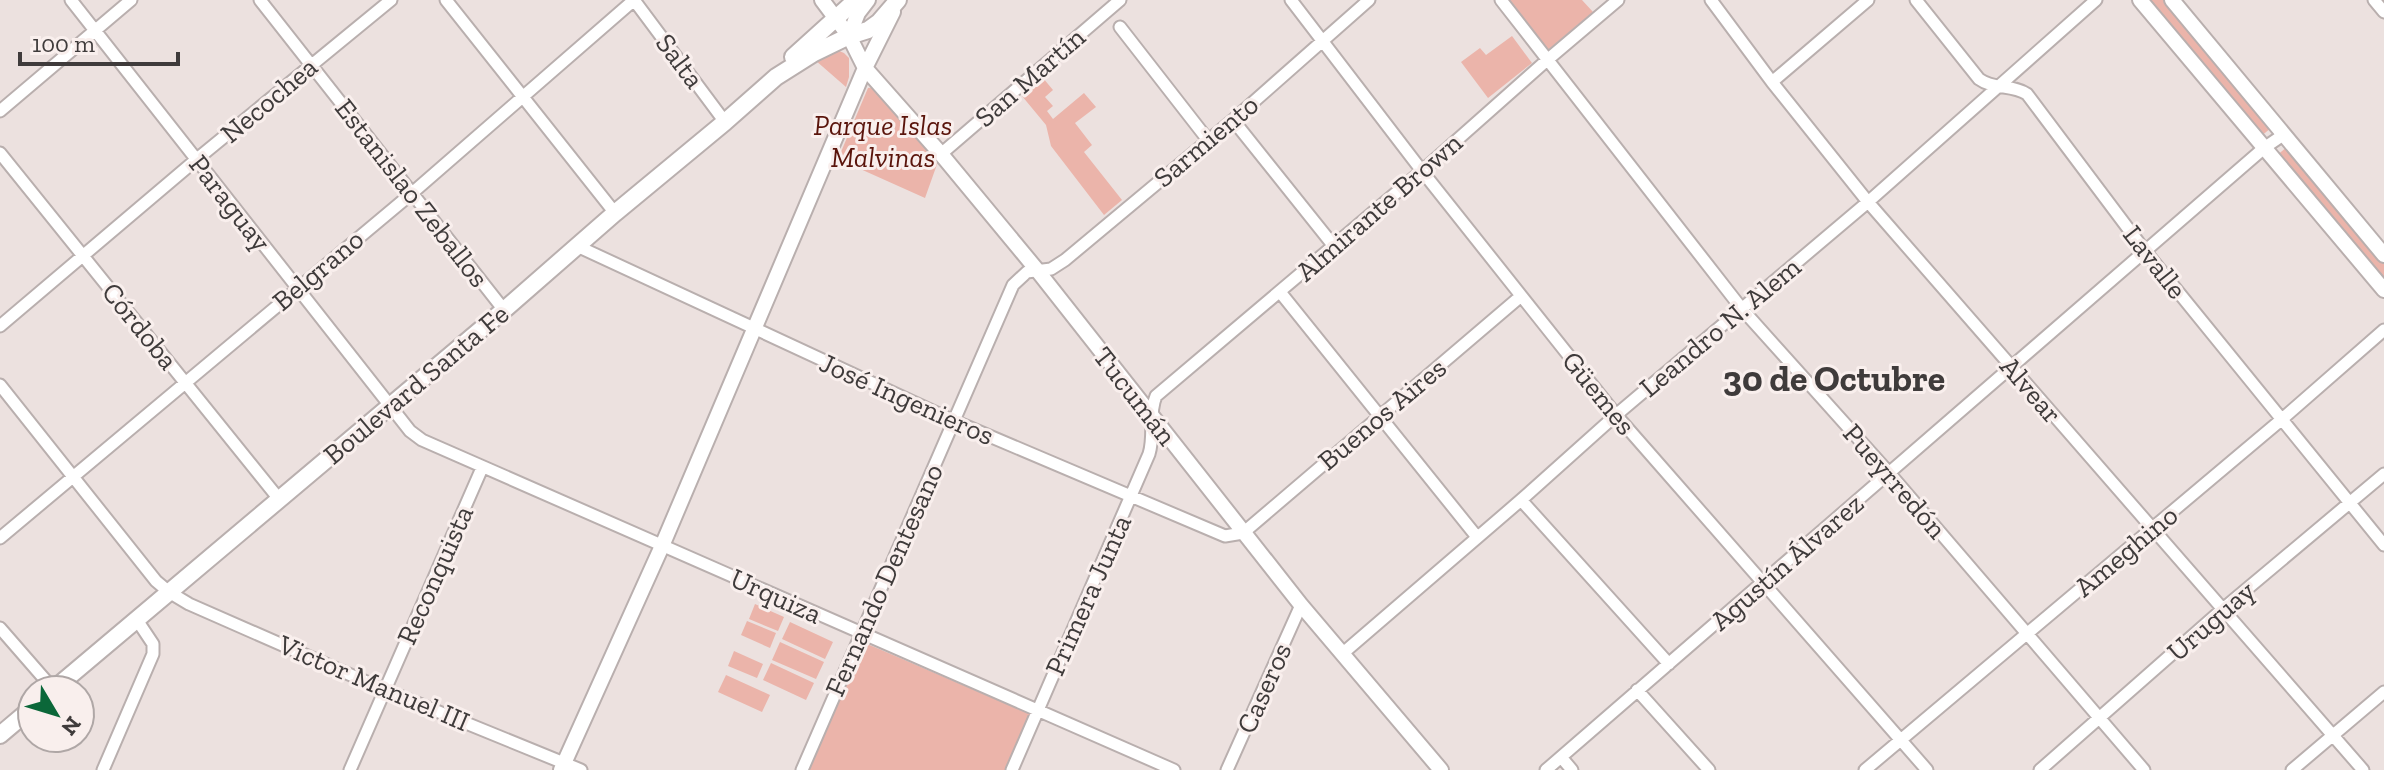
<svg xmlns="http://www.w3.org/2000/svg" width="2384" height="770" font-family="'Zilla Slab',serif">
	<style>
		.green { fill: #ebb4aa }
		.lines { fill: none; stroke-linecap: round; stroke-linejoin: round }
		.minor-casing { stroke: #b9afae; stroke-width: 15 }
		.tertiary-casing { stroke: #b9afae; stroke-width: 18 }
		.secondary-casing { stroke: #b9afae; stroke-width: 18 }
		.primary-casing { stroke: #b9afae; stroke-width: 20 }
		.minor { stroke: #fff; stroke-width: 11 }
		.tertiary { stroke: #fff; stroke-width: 14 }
		.secondary { stroke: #fff; stroke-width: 14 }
		.primary { stroke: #fff; stroke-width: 16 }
		.labels { text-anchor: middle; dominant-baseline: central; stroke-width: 6; stroke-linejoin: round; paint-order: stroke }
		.street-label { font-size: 28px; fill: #3f3b3b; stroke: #f9efed }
		.park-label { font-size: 28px; font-style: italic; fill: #5a140b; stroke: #f9efed }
		.district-label { font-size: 36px; font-weight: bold; fill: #3f3b3b; stroke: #f9efed }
	</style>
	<rect width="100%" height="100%" fill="#ece1df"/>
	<path class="green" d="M1510,0H1582L1593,12L1548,50Z
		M2146,0H2164L2271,128L2260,137Z
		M1512,36L1532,63L1488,98L1461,62L1480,48L1486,55Z
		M837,50L844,53L849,58V77L846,87L815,60Z
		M1043,78L1053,90L1045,97L1053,106L1047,111L1053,119L1084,93L1096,107L1075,123L1092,145L1084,152L1122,200L1104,215L1051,146L1046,125L1022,96Z
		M876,87L940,156L925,198L838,159L868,88Z
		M2287,147L2384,262V284L2276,156Z
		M755,604L784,617L778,631L749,619Z
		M747,621L776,633L770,648L741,635Z
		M790,622L833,642L825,659L782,639Z
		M780,642L824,662L816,679L772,660Z
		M865,643L1030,714L1005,770H809Z
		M734,651L763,664L757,678L728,666Z
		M771,663L814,683L806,700L763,680Z
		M726,675L770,695L762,712L718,692Z"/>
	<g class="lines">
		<defs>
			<path id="minor" d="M71,0L410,431L422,440L1174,770
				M260,0L504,310
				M446,0L615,213
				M634,0L725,122
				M1291,0L1422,171L1616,415L1927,770
				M1501,0L1742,309L1890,474L2144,770
				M1711,0L1772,82L1868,202L2363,770
				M1916,0L1979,79C1994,90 2012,84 2027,94L2145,251L2384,545
				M2374,0L2384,12
				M1120,27L1208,140
				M1772,82L1868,0
				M0,111L131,0
				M1233,120L1333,245
				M0,153L279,499
				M941,154L1120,0
				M577,246L954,421L1225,536L1243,533L1521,296
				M1280,292L1477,537
				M0,326L197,159L391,0
				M0,385L156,581L169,592L189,604L385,690L581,770
				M1521,500L1669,664
				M0,538L411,194L634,0
				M0,628L54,690
				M1342,654L1521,500L1616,415L1868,202L2096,0
				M1637,690L1709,770
				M1561,757L1572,770
				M103,770L153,654V644L137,620
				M350,770L482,468
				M802,770L1013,285L1027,272L1051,269L1065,260L1233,120L1369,0
				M1012,770L1149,454C1155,435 1148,414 1156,396L1422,171L1546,61L1618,0
				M1227,770L1301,605
				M1546,770L2264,148L2283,135
				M1865,770L2281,420L2384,330
				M2040,770L2223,609L2384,474
				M2292,770L2384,692"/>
			<path id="tertiary" d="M822,0L849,36L865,68L941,154L1037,270L1301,605L1441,770
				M849,36L858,13L868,0
				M561,770L662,546L865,68L893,12"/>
			<path id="secondary" d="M2140,0L2384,290
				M2172,0L2384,255"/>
			<path id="primary" d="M793,57L856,0
				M53,690L504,310L615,213L725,122L776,77L814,53L849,36L868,30L879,22L898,0
				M0,735L32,708"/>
		</defs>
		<use href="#minor" class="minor-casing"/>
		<use href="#tertiary" class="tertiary-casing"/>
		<use href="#secondary" class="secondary-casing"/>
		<use href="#primary" class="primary-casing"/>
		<use href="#minor" class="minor"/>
		<use href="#tertiary" class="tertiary"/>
		<use href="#secondary" class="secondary"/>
		<use href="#primary" class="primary"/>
	</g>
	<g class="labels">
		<g class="street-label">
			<text transform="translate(680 61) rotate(53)">Salta</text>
			<text transform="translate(1030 77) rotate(-41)">San Martín</text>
			<text transform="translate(269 100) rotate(-40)">Necochea</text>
			<text transform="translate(1206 141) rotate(-40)">Sarmiento</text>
			<text transform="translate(412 193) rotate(52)">Estanislao Zeballos</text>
			<text transform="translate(230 203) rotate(52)">Paraguay</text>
			<text transform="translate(1379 207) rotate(-41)">Almirante Brown</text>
			<text transform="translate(2155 262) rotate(52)">Lavalle</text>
			<text transform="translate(318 270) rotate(-40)">Belgrano</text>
			<text transform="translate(140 326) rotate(51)">Córdoba</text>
			<text transform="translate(1720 327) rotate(-40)">Leandro N. Alem</text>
			<text transform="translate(416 384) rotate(-40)">Boulevard Santa Fe</text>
			<text transform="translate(2031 390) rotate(49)">Alvear</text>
			<text transform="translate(1599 393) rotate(51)">Güemes</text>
			<text transform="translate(1135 396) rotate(52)">Tucumán</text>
			<text transform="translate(907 399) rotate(24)">José Ingenieros</text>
			<text transform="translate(1382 414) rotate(-40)">Buenos Aires</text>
			<text transform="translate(1895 481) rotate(49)">Pueyrredón</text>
			<text transform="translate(2126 551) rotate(-40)">Ameghino</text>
			<text transform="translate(1787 562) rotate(-41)">Agustín Álvarez</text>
			<text transform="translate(435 575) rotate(-66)">Reconquista</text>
			<text transform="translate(884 580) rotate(-66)">Fernando Dentesano</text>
			<text transform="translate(1088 595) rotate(-66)">Primera Junta</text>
			<text transform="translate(776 596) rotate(24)">Urquiza</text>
			<text transform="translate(2211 621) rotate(-41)">Uruguay</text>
			<text transform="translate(374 683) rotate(23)">Victor Manuel III</text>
			<text transform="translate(1264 688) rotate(-66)">Caseros</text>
		</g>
		<g class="park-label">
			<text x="883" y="125">Parque Islas<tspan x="883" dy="32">Malvinas</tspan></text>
		</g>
		<g class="district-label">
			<text x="1834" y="378">30 de Octubre</text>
		</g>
	</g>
	<g transform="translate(56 714) rotate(128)"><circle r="38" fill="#f9efed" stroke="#afa7a6" stroke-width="2"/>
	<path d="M0-6L14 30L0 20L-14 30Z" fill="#0b6739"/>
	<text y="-12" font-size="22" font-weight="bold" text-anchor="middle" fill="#3f3b3b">N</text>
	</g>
	<path d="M20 52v12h158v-12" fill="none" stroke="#3f3b3b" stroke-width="4"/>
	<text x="32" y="52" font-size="24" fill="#3f3b3b" stroke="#f9efed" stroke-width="6" paint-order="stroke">100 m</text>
</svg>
